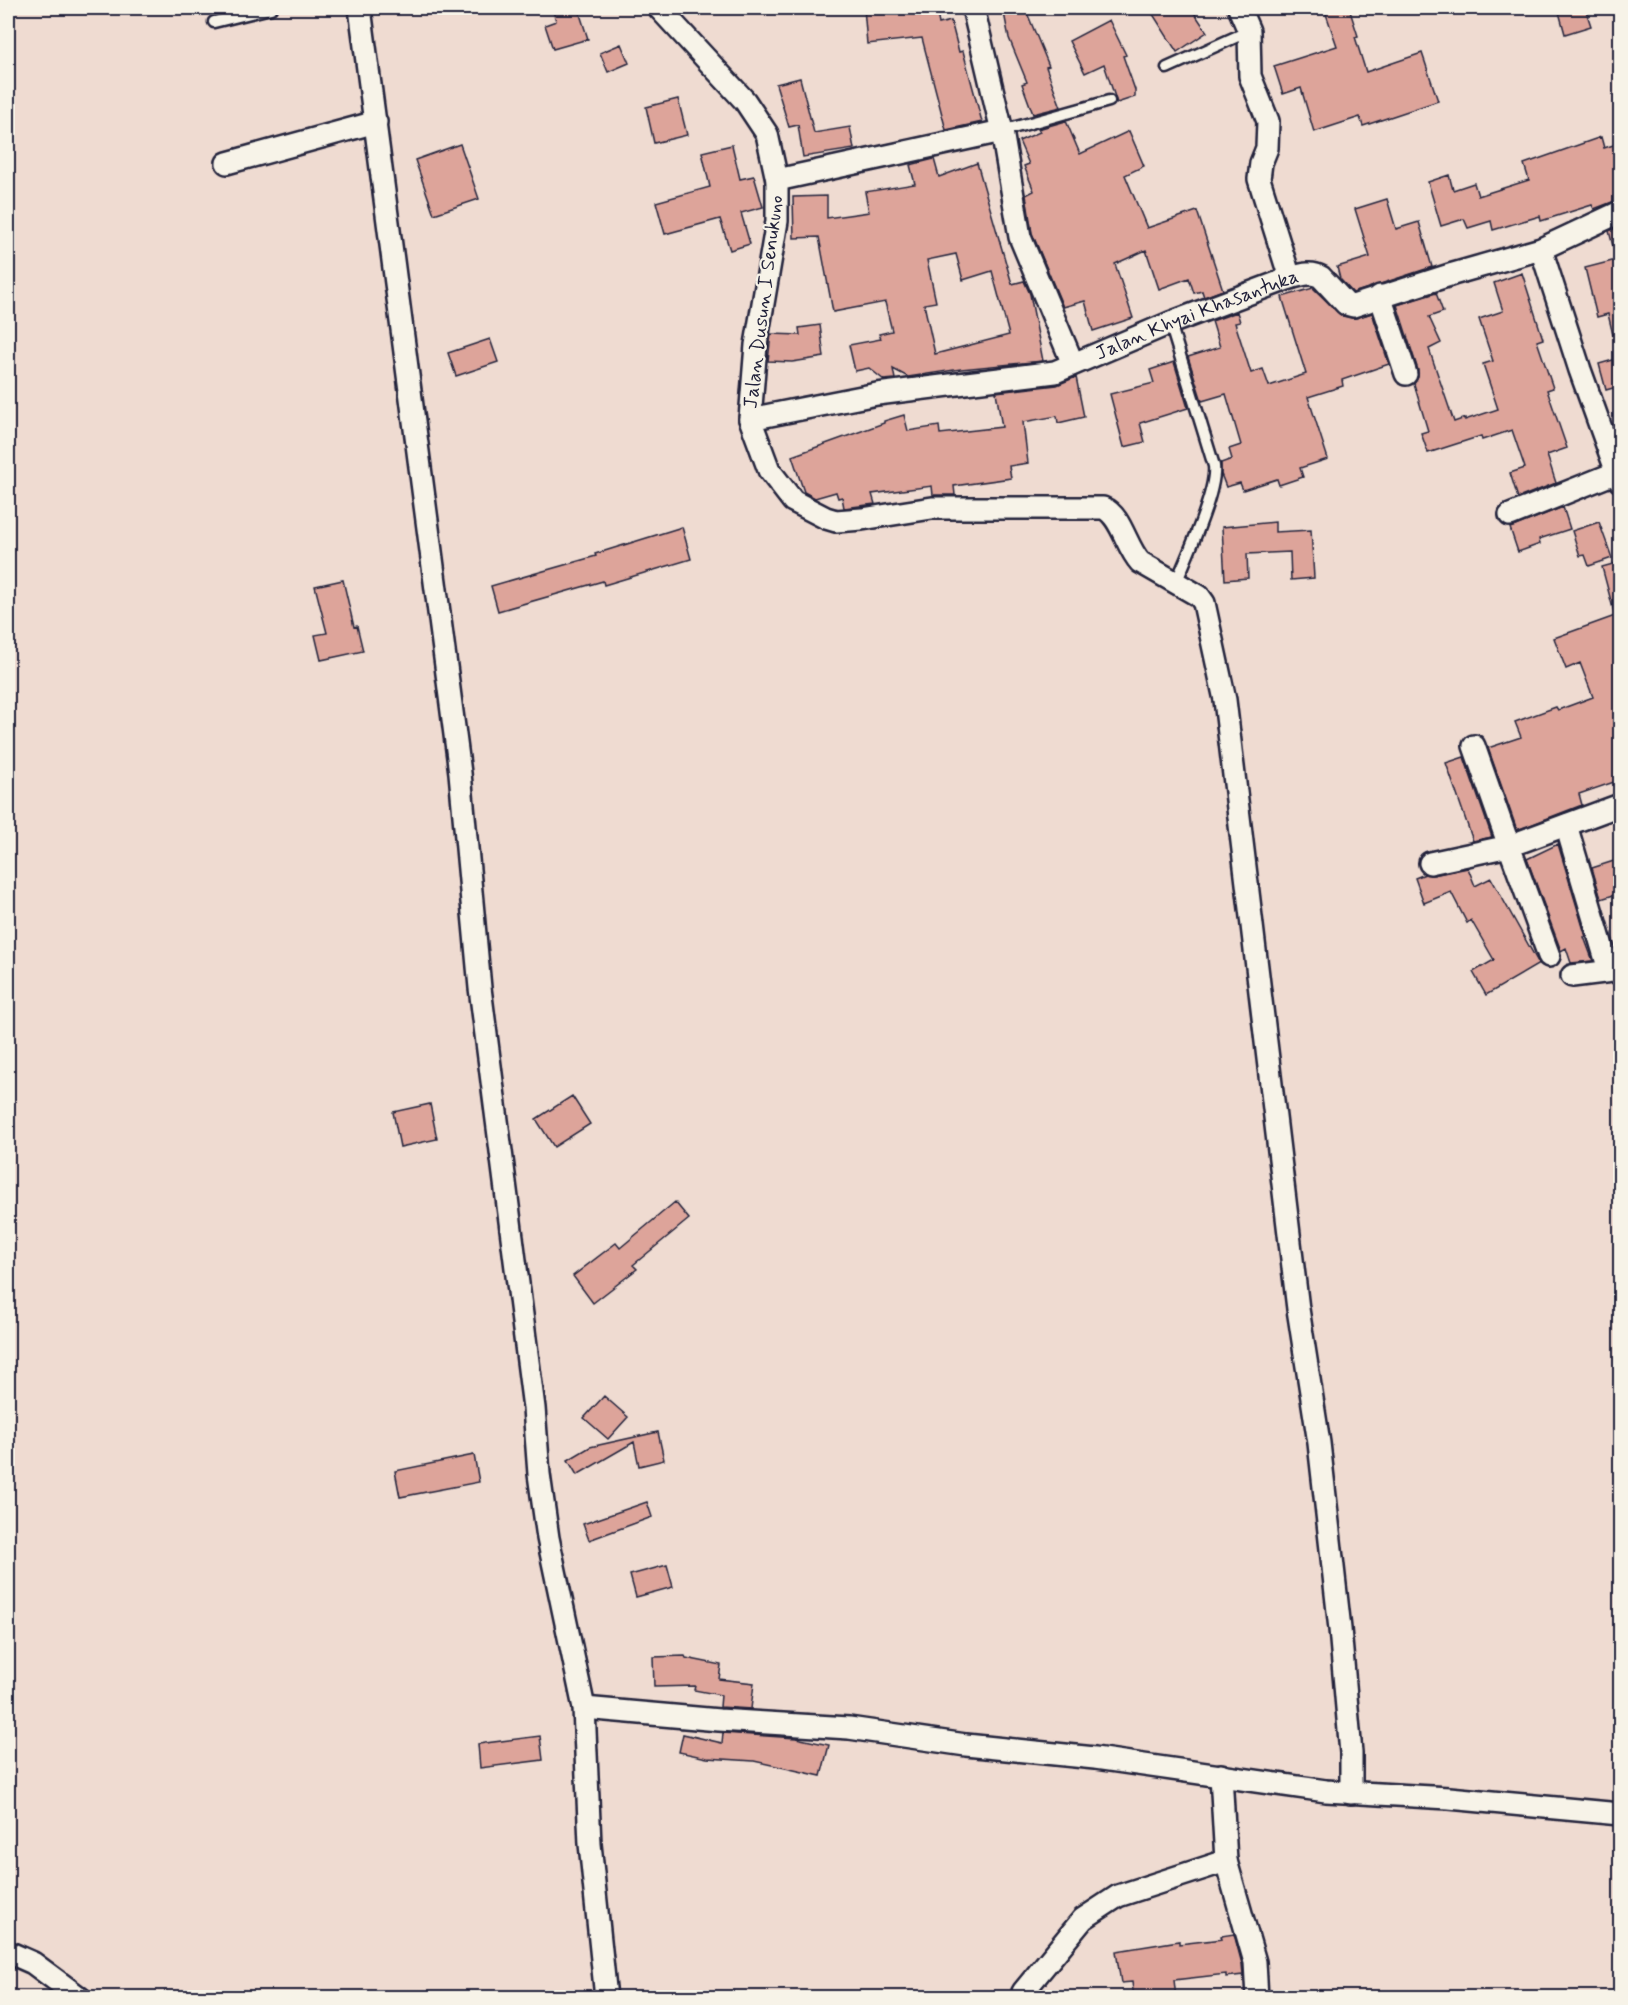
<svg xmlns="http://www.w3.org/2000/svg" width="1628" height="2005" font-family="Mynerve,sans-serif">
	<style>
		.building { fill: #dda49a; stroke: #22223b; stroke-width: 1.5; fill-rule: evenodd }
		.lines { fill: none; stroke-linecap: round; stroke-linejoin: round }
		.lane-casing { stroke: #22223b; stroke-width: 15 }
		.street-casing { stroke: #22223b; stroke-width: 26 }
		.lane { stroke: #f7f3e8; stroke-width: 10 }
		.street { stroke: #f7f3e8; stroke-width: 21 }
		.labels { text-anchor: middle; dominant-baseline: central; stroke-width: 4.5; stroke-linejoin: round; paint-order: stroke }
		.street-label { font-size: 20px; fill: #22223b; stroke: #f7f3e8 }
	</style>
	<rect width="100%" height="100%" fill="#efdbd1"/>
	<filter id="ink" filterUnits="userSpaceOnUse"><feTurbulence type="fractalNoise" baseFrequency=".0167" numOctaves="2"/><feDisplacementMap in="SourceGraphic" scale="12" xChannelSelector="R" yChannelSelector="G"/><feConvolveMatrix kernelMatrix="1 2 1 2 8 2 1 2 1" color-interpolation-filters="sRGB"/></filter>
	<g filter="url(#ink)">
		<path class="building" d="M552,8H578L588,39L553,49L545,25L556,21Z
			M864,8H936L939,24L951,21L959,52L963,51L982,122L946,130L922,38L867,44Z
			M1003,8H1025L1049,66L1046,67L1061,107L1033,114L1022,84L1027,82L1009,38Z
			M1149,8H1191L1207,32L1177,52Z
			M1324,8H1349L1358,36L1355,37L1366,72L1422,53L1438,101L1363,126L1360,117L1314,132L1301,88L1283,94L1274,66L1337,46Z
			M1575,8H1585L1591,26L1565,34L1559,12Z
			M1109,20L1126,55L1123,56L1135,90V97L1117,103L1104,64L1085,73L1069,41Z
			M621,44L629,63L608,72L600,53Z
			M800,78L814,133L850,127L854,149L803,157L798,125L789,127L776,84Z
			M678,99L687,135L654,143L646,107Z
			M1066,121L1080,154L1129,131L1144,166L1125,175L1147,228L1197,211L1223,290L1204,297L1202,291L1194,293L1189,278L1159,289L1146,250L1115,264L1133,318L1093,331L1085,301L1063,307L1032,233L1026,195L1034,191L1024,166L1029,164L1019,141L1040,132L1038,129Z
			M1601,137L1604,148L1620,143V199L1594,209L1592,205L1541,221L1540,216L1493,230L1491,221L1468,228L1464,219L1441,226L1428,182L1449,175L1453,190L1474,183L1478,196L1529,180L1524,164Z
			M460,144L479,199L434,214L415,160Z
			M732,145L740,179L754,176L763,207L741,213L750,244L730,250L720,219L665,234L656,202L710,187L702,152Z
			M934,159L939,177L977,163L1012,284L1024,281L1030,294L1043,361L961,369L908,377L893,369L895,379L884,380L869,368L855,371L849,345L881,339L879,334L892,331L885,302L833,312L819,237L794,238L793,197L827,196V218L869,212L865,192L915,184L910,165ZM956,254L963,280L992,271L1009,335L935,354L924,304L936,302L927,260Z
			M1387,199L1396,229L1419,222L1432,267L1353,293L1340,279L1337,267L1370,257L1355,209Z
			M1620,226V253L1615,254L1609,231Z
			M1620,259V342L1615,343L1608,314L1597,317L1585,268Z
			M1522,273L1543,339L1537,341L1553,388L1547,390L1567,448L1547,455L1556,483L1518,498L1510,473L1525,468L1512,430L1482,440L1481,436L1428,453L1421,433L1428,431L1414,384L1418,377V370L1397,305L1436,293L1443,312L1429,317L1441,343L1429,349L1454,422L1465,418V420L1498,409L1483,364L1493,361L1479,319L1503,311L1494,283Z
			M1313,288L1342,316L1356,318L1372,313L1389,364L1342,380L1343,386L1308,397L1328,459L1300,468L1303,477L1279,485L1277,479L1243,490L1240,483L1226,487L1221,474V463L1232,459L1229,449L1241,445L1226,394L1202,401L1188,357L1220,347L1212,321L1237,312L1240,322L1235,323L1251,373L1263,369L1269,386L1306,374L1282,297Z
			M820,325L824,357L792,362L768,361L771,334L800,335L799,328Z
			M490,339L498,362L456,376L448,353Z
			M1620,358V386L1606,390L1599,364Z
			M1174,362L1188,408L1140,423L1145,442L1124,447L1110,394L1154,383L1150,370Z
			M1076,377L1084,417L1058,423L1057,416L1023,422L1028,463L1009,466L1011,478L954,486L955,495H933L932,486L872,494L875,504L844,508L842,497L838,498L836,492L815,498L804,492L792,456L884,423V421L904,415L908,431L939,426L940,434L1002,427L996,392L1057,385Z
			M1563,507L1570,529L1539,539L1540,544L1518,552L1510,528Z
			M1275,522V532L1311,530L1314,578L1291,580L1290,552L1247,554L1248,578L1225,580L1222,527Z
			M1599,522L1612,558L1589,566L1585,555L1580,556L1572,531Z
			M682,527L691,559L604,585L603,581L498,611L491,586L596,556L595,554Z
			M1620,562V632L1616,633L1620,646V780L1579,794L1582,805L1517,830L1488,748L1521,737L1515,722L1556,707L1558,710L1593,697L1580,663L1566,669L1554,638L1615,616L1602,567Z
			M343,580L354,627L357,626L363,651L321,660L315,635L327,633L315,586Z
			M1464,757L1492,837L1473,841L1446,763Z
			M1558,844L1586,937H1584L1593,961L1571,963L1566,948L1561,951L1527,859Z
			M1617,860L1620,869V893L1601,899L1592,868Z
			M1468,868L1475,886L1491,878L1539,964L1486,995L1473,972L1494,960L1471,920L1467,923L1451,892L1424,903L1415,878L1425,874L1433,875Z
			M572,1096L590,1124L554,1147L536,1119Z
			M430,1104L437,1139L400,1147L393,1112Z
			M675,1202L689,1219L633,1265L637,1269L593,1303L573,1276L616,1243L620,1248Z
			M604,1396L628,1417L608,1439L584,1418Z
			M658,1432L664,1460L639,1466L634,1442L577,1475L568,1460L590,1447Z
			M474,1455L479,1482L400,1497L395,1471Z
			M647,1502L652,1517L589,1540L583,1524Z
			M667,1565L673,1587L636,1597L630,1575Z
			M685,1656L686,1658L721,1665L719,1679L754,1683L751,1709L720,1707L721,1695L694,1690L695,1686L654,1687L653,1657Z
			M723,1733L796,1738L829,1745L821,1776L754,1761L707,1758L679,1752L683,1734L722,1743Z
			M540,1736L543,1760L480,1768L478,1744Z
			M1234,1934L1242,1964L1243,1975L1226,1977V1974L1174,1980L1176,1998H1134L1132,1982L1121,1983L1116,1951L1179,1941V1944L1222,1939L1221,1936Z"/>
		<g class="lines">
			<defs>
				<path id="lane" d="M214,22L271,8
					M1167,68L1249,31
					M1002,131L1109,101
					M1170,323L1214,466C1217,491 1187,556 1176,583"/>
				<g id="street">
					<path d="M360,8L460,773L480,988L534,1408L539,1474L548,1538L584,1708L590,1844L606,1998"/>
					<path d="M659,8L745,101L767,134L777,180V221L756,345L750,419L769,470L793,501L826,518L836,521L862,519L932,508H1103C1121,515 1126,547 1140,562L1199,596L1204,603L1225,700L1298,1309L1319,1443L1340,1629L1351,1753V1793"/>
					<path d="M973,8L1002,131L1020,237L1073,364"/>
					<path d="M1239,8L1249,31L1250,76L1268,121L1267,148L1261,163L1259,179L1290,278"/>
					<path d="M227,163L376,122"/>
					<path d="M777,180L1002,131"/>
					<path d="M1541,249L1580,370L1620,481"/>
					<path d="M1380,296L1406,374"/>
					<path id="s1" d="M750,419L877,394L1055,372L1170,323L1290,278C1301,275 1311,271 1321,277L1346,304L1353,306L1453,274L1541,249L1620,212"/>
					<path d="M1510,515L1620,471"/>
					<path d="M1566,825L1609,970"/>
					<path d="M1430,863L1509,846L1474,746"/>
					<path d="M1549,956L1509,846L1620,805"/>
					<path d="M1572,976L1620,970"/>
					<path d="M584,1708L719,1720L849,1728L966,1745L1095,1758L1326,1791L1449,1798L1620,1814"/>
					<path d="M1221,1775L1226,1861L1255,1962L1257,1998"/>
					<path d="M8,1952L33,1963L80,1998"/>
					<path d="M1023,1992L1083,1919L1118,1896L1226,1861"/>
				</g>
			</defs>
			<use href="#lane" class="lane-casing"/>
			<use href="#street" class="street-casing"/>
			<use href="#lane" class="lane"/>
			<use href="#street" class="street"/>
		</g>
	</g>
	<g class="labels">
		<g class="street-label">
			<text transform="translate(764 302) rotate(-83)">Jalan Dusun I Senukuno</text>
			<text stroke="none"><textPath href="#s1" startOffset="462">Jalan Khyai Khasantuka</textPath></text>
		</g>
	</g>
	<rect width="1628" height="2005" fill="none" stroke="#f7f3e8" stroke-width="30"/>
	<rect x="15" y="15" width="1598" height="1975" fill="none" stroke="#22223b" stroke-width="2" filter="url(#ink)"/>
</svg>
